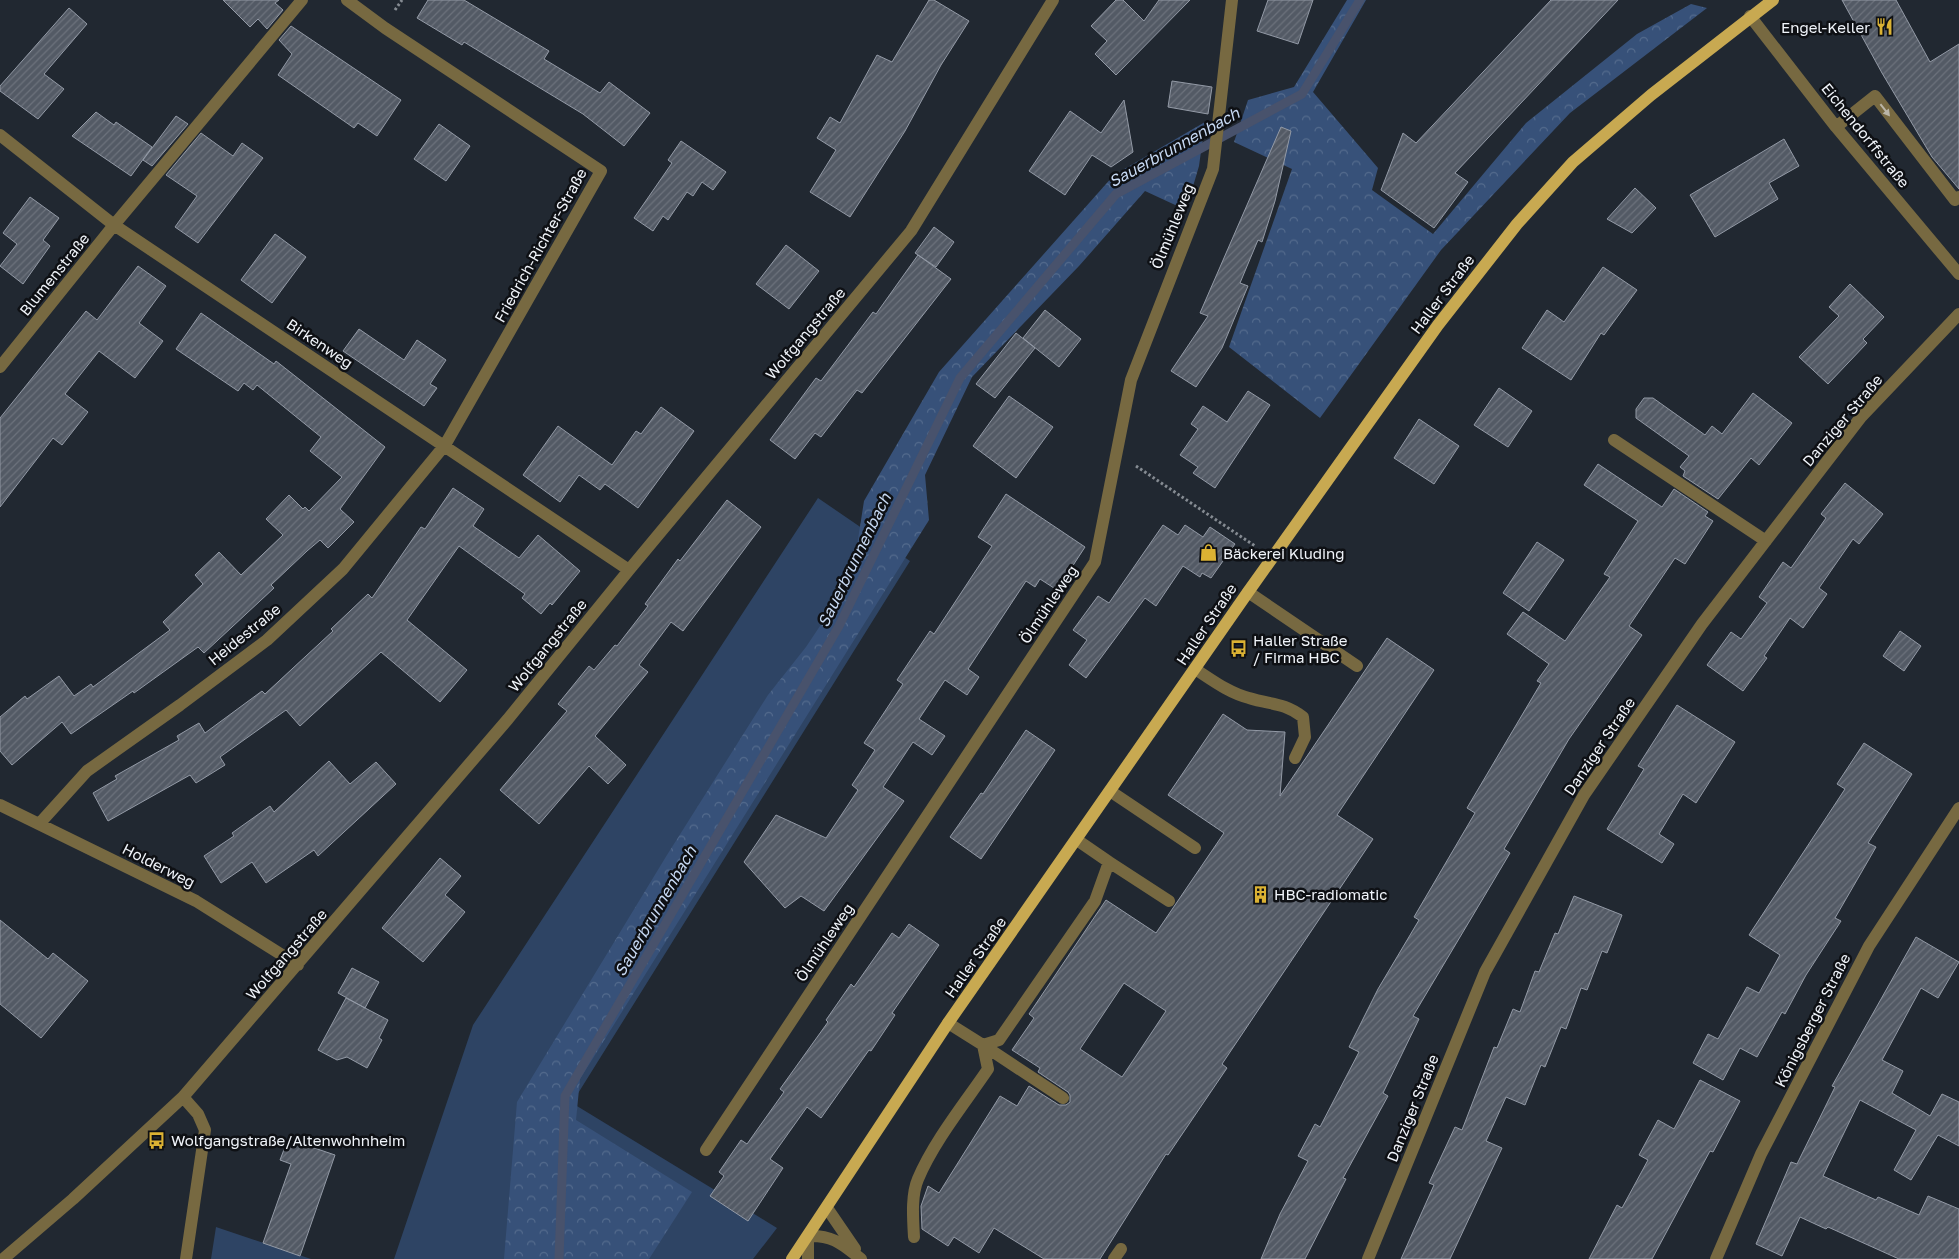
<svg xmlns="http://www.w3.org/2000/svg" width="1959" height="1259" font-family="'Golos Text',sans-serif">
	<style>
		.green { fill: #2e4464 }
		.forest { fill: url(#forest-crowns) }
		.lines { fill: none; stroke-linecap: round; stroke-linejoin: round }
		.stream { stroke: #48526c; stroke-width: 9 }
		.building { fill: url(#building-hatch); stroke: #939aa6; fill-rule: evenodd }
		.path { stroke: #858b92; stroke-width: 3; stroke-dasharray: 2.5 2.5; stroke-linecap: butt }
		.minor { stroke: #776941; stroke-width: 12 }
		.major { stroke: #c8a951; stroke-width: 12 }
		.oneway { fill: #bab5a7 }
		.labels { text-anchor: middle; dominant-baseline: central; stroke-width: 5; stroke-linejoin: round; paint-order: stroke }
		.poi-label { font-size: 15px; fill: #f0f4fa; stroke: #0e1014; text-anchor: start }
		.street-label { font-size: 15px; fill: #f0f4fa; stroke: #0e1014 }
		.water-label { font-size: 16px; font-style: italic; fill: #c7d9f3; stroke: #0e1014 }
	</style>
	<defs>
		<pattern id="forest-crowns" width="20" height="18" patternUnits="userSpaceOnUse" patternTransform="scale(1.25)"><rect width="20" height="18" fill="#375179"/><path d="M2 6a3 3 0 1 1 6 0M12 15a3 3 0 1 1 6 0" fill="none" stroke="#546b8d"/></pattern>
		<pattern id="building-hatch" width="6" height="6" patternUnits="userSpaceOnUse" patternTransform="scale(1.25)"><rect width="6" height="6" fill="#535a65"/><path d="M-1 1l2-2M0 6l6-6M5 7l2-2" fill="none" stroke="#6c727c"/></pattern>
	</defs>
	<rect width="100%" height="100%" fill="#212831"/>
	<path class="green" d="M818,498L910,561L572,1103L777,1228L753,1259H394L473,1025Z
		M216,1227L311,1259H211Z"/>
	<path class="forest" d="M1347,0H1366L1313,92L1378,168L1372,190L1433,234L1526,123L1637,34L1691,4L1707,8L1570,113L1441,250L1320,418L1229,347L1292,169L1234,142L1248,100L1294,87Z
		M1205,122L1199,166L1186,210L1145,191L1079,266L972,377L925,475L929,520L580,1079L576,1120L692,1192L649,1259H504L517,1102L667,855L768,695L806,647L852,578L864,501L939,372L1114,175Z"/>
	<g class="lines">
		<path class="stream" d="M559,1259L565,1096L839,626L960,378L1116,194L1302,94L1360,0"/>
	</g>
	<path class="building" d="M223,0H279L275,3L283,10L267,29L258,19L250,27Z
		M428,0H464L549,51L544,59L600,93L609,82L650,113L624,146L583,114L464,42L462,45L417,18Z
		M929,0H934L969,21L941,65L905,131L850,217L810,192L836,150L817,138L830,117L840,123L877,55L892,62Z
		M1116,0H1123L1144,21L1159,0H1190L1116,75L1095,54L1107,41L1091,26Z
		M1268,0H1313L1298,44L1257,31Z
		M1551,0H1618L1455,173L1468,182L1434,228L1381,190L1403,133L1416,143Z
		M1842,0H1896L1930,62L1959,44V189L1932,157L1882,73Z
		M69,8L87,24L44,74L64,89L38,119L0,91V86Z
		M291,26L401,100L377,136L358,123L354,128L278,75L292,54L279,40Z
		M1172,81L1212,87L1208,114L1168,107Z
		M1124,100L1133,152L1111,167L1092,155L1065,195L1029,171L1070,111L1101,133Z
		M96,112L114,125L116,122L152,147L131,176L72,136Z
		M176,116L188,124L152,166L143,160Z
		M439,124L470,146L446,181L414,159Z
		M1281,127L1291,131L1275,201L1262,242L1258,240L1240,283L1248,286L1222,348L1196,387L1171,371L1208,316L1200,313Z
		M201,133L233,156L242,143L263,158L198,243L175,227L197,196L166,175Z
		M1784,139L1799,166L1769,183L1778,199L1715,237L1690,195Z
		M681,141L726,172L713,190L702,182L693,196L687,192L668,220L663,216L653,231L634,218L672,163L668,160Z
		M1635,188L1656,208L1632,233L1607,219Z
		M30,197L59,218L43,240L50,246L23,284L0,266L17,244L3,233Z
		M934,227L954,242L936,267L915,253Z
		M275,234L306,257L272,303L241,280Z
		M786,245L819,271L789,309L756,284Z
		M918,255L951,279L862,393L857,390L821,437L815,433L795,459L770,440L816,378L821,381L873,312L876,314Z
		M138,266L166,286L139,323L163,341L135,378L99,351L65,394L88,412L62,445L53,438L0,507V418L86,311L97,320Z
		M1603,267L1637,290L1604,335L1601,333L1571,380L1522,348L1547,310L1564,322Z
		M1850,284L1884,317L1863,339L1867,343L1828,384L1799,357L1839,316L1829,307Z
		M1045,310L1081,339L1059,367L1023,338Z
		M201,313L274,364L276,361L385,447L340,509L354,522L328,548L320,540L307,551L271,585L274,588L204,653L198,647L134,693L133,691L71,734L62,722L12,765L0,751V717L25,696L27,699L59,676L74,696L91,684L93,687L170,630L163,622L203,584L195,575L219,552L241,575L283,535L266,519L289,495L303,509L305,507L309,511L342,477L310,451L321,437L257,385L253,390L244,383L238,391L176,349Z
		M359,329L404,360L417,340L446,360L430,384L437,388L424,406L343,351Z
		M1016,333L1035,348L995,398L976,384Z
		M1499,388L1532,411L1508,447L1474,425Z
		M1248,391L1270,405L1215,488L1193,473L1198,467L1180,455L1198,429L1191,424L1203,406L1227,422Z
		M1753,393L1792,423L1759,465L1751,458L1718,499L1683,476L1685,471L1680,467L1689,456L1636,418V409L1644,398H1653L1705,435L1712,426L1722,434Z
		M1009,396L1053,427L1016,478L973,446Z
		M661,407L694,431L638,508L605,484L600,490L579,475L560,502L523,475L558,426L612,465L636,431L641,434Z
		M1419,419L1459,446L1434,484L1394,458Z
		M1598,464L1662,507L1674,489L1708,512L1705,516L1713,521L1685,564L1675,558L1629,626L1642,635L1569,739L1504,849L1510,853L1413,1016L1419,1019L1383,1093L1388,1096L1343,1178L1346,1179L1305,1259H1261L1280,1214L1308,1161L1298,1156L1315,1124L1320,1127L1359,1052L1349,1047L1378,989L1419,920L1414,917L1475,813L1467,808L1541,683L1537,681L1549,664L1507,634L1523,612L1565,641L1610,577L1604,574L1638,521L1584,485Z
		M1845,483L1883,514L1859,544L1853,539L1819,588L1827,594L1803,628L1790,618L1764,656L1767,658L1743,691L1707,665L1731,632L1741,639L1767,603L1759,597L1783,562L1791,568L1826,518L1821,514Z
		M453,488L484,509L473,526L519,558L538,535L580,571L552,605L550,603L541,614L522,598L525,594L459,546L407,620L467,670L440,702L381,652L300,726L286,710L220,757L225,765L196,783L190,775L108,821L93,793L117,779L115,776L179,740L177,736L199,723L205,733L262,691L265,694L333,631L331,629L368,594L372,598L421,527L425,529Z
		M1006,494L1085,547L1057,590L1040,579L1035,587L1026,581L968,669L979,677L967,695L945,680L919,719L945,736L932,755L913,742L883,787L904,801L824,911L801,896L785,908L744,862L776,815L826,838L858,790L852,785L875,750L864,743L903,684L897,680L930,631L934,634L992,546L978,537Z
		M727,500L761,527L683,631L671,622L639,665L648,672L595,736L626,765L608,784L589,766L539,824L500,790L567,711L558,704L589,666L594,670L615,645L617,646L648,606L645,604L678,559L680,561Z
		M1163,525L1178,535L1185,525L1203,537L1210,527L1235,544L1211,578L1202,573L1200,577L1183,566L1156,606L1145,598L1086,678L1069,665L1087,640L1073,630L1098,596L1109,603Z
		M1537,542L1564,560L1529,611L1503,593Z
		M1900,631L1921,646L1904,671L1883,656Z
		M1387,638L1434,670L1337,815L1373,839L1222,1064L1227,1068L1168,1155L1166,1154L1100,1259H1044L994,1228L979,1253L954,1237L948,1246L922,1229L921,1206L928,1186L939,1193L1000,1096L1017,1106L1029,1086L1059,1105H1066L1070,1102V1095L1068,1092L1038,1072L1040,1068L1012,1050L1034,1018L1029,1014L1106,900L1156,933L1224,833L1168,795L1223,714L1247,730L1285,732L1280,796ZM1124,983L1166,1011L1122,1077L1080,1049Z
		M1677,705L1735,742L1696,803L1683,794L1659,834L1674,844L1662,863L1607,829L1644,769L1638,766Z
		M1026,730L1055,750L981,859L950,837L981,793L983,794Z
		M1864,743L1912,774L1868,843L1876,847L1835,918L1841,921L1806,975L1785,1014L1782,1012L1757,1057L1740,1048L1723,1080L1693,1063L1708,1034L1718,1039L1747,987L1759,993L1780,955L1749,935L1845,789L1837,784Z
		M329,761L350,784L376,762L396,784L318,856L314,850L266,883L252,862L221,883L204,856L234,836L232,833L270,806L274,812Z
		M440,858L461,876L445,895L465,912L423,962L382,928Z
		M1574,896L1622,915L1607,953L1602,951L1587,990L1581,988L1566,1029L1561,1027L1545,1067L1541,1065L1525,1105L1506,1097L1486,1141L1502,1148L1450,1259H1401L1434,1185L1429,1183L1455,1127L1462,1130L1494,1047L1497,1048L1513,1009L1520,1012L1535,971L1539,972L1555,933L1558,934Z
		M0,920L48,959L53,953L88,981L41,1038L0,1004Z
		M909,924L939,945L892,1013L895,1015L871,1051L869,1050L821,1118L807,1107L770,1159L783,1168L748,1221L710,1196L724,1176L719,1172L741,1140L747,1144L784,1092L780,1089L828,1022L826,1020L851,984L854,987L892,933L899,938Z
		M1916,937L1959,962L1938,998L1921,988L1882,1060L1903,1071L1892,1093L1930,1116L1942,1094L1959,1102V1146L1938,1135L1911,1180L1894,1170L1916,1130L1860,1100L1823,1176L1876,1200L1878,1197L1919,1215L1928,1196L1959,1209V1259H1899L1828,1227L1826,1229L1800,1217L1782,1256L1756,1244L1791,1162L1797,1164L1835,1087L1832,1086Z
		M352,968L379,982L365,1008L338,993Z
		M346,998L388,1020L379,1038L382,1040L367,1068L347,1057L337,1060L318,1050Z
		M1700,1080L1740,1101L1713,1152L1710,1151L1652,1259H1589L1617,1205L1622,1208L1648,1160L1639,1155L1658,1120L1674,1129Z
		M288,1139L335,1155L300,1256L263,1243L291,1164L280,1160Z"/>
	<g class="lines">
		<path class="path" d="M395,10L402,0
			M1136,466L1255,546"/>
		<path class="minor" d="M1750,16L1836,127L1959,274
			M1836,127L1875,96L1955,200L1959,197
			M0,135L114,225L629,570
			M0,367L114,225L302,0
			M1614,440L1766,541
			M1248,592L1357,666
			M1195,669C1212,680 1229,693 1249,698C1271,705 1283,702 1303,717L1305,737L1295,758
			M1110,791L1195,848
			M0,805L196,901L298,965
			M40,823L87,771L180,705L267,640L343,569L445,445L601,171L385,28L347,0
			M1077,840L1109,862
			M948,1023L983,1045L999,1040L1095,901L1109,862L1169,901
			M183,1097L198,1114L205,1130L186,1259
			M706,1150L1095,562L1131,380L1213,169L1232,0
			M827,1208L855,1249
			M914,1237C913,1219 911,1195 918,1179C934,1141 965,1103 988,1069L983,1045L1063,1098
			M3,1259L73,1199L183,1097L508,719L629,570L911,231L1053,0
			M808,1259V1236C833,1235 842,1244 861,1259
			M1114,1259L1121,1249
			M1368,1259L1485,972L1584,795L1702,624L1861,417L1959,314
			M1716,1259L1761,1154L1869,946L1959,808"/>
		<path class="major" d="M792,1259L948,1023L1248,592L1438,325L1517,224L1573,162L1651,95L1773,0"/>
	</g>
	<defs><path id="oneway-solid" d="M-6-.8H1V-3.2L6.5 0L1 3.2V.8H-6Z" transform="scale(1.25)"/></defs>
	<use class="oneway" href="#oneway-solid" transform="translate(1885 110) rotate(52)"/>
	<defs>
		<symbol id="restaurant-bare" viewBox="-9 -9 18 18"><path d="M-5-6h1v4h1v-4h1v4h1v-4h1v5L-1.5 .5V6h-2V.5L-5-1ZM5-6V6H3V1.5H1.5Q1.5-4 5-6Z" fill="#dbb233" stroke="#0e1014" stroke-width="2.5" paint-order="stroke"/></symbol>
		<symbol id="shop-bare" viewBox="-9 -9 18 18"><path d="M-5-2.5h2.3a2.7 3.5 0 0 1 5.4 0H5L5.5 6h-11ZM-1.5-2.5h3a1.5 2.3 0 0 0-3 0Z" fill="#dbb233" stroke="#0e1014" stroke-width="2.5" paint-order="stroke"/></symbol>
		<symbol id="bus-bare" viewBox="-9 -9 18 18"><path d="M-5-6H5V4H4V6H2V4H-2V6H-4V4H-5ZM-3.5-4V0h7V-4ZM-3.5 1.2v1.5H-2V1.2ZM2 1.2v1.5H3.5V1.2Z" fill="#dbb233" stroke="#0e1014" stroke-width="2.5" paint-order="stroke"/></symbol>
		<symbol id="building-bare" viewBox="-9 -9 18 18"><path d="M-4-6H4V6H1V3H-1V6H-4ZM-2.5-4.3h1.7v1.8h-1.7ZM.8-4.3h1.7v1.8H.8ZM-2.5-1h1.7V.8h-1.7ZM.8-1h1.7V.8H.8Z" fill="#dbb233" stroke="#0e1014" stroke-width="2.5" paint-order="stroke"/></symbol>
	</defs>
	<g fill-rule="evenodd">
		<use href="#restaurant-bare" x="1872" y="14" width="25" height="25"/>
		<use href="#shop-bare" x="1196" y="540" width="25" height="25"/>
		<use href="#bus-bare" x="1226" y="636" width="25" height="25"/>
		<use href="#building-bare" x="1248" y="882" width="25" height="25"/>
		<use href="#bus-bare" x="144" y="1128" width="25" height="25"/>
	</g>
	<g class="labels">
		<g class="poi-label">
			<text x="1870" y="27" text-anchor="end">Engel-Keller</text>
			<text x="1223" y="553">Bäckerei Kluding</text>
			<text x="1253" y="640">Haller Straße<tspan x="1253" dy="17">/ Firma HBC</tspan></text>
			<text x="1274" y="894">HBC-radiomatic</text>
			<text x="171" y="1140">Wolfgangstraße/Altenwohnheim</text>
		</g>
		<g class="street-label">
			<text transform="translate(1866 135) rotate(51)">Eichendorffstraße</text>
			<text transform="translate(1172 226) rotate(-68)">Ölmühleweg</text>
			<text transform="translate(540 245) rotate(-61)">Friedrich-Richter-Straße</text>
			<text transform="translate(54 274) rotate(-51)">Blumenstraße</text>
			<text transform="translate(1442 294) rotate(-53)">Haller Straße</text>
			<text transform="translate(805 333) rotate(-50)">Wolfgangstraße</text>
			<text transform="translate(320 343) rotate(34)">Birkenweg</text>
			<text transform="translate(1842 420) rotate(-50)">Danziger Straße</text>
			<text transform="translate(1048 604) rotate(-56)">Ölmühleweg</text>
			<text transform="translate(1206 624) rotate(-56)">Haller Straße</text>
			<text transform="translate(244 634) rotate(-39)">Heidestraße</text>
			<text transform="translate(547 645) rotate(-51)">Wolfgangstraße</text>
			<text transform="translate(1599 746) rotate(-56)">Danziger Straße</text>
			<text transform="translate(159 865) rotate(27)">Holderweg</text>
			<text transform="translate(824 942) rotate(-56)">Ölmühleweg</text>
			<text transform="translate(286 954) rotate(-49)">Wolfgangstraße</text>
			<text transform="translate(975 957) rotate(-55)">Haller Straße</text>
			<text transform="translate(1812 1020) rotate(-63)">Königsberger Straße</text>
			<text transform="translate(1412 1108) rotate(-68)">Danziger Straße</text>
		</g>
		<g class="water-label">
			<text transform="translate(1174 147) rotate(-29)">Sauerbrunnenbach</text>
			<text transform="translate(854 560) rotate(-64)">Sauerbrunnenbach</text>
			<text transform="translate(655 911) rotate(-60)">Sauerbrunnenbach</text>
		</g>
	</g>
</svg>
